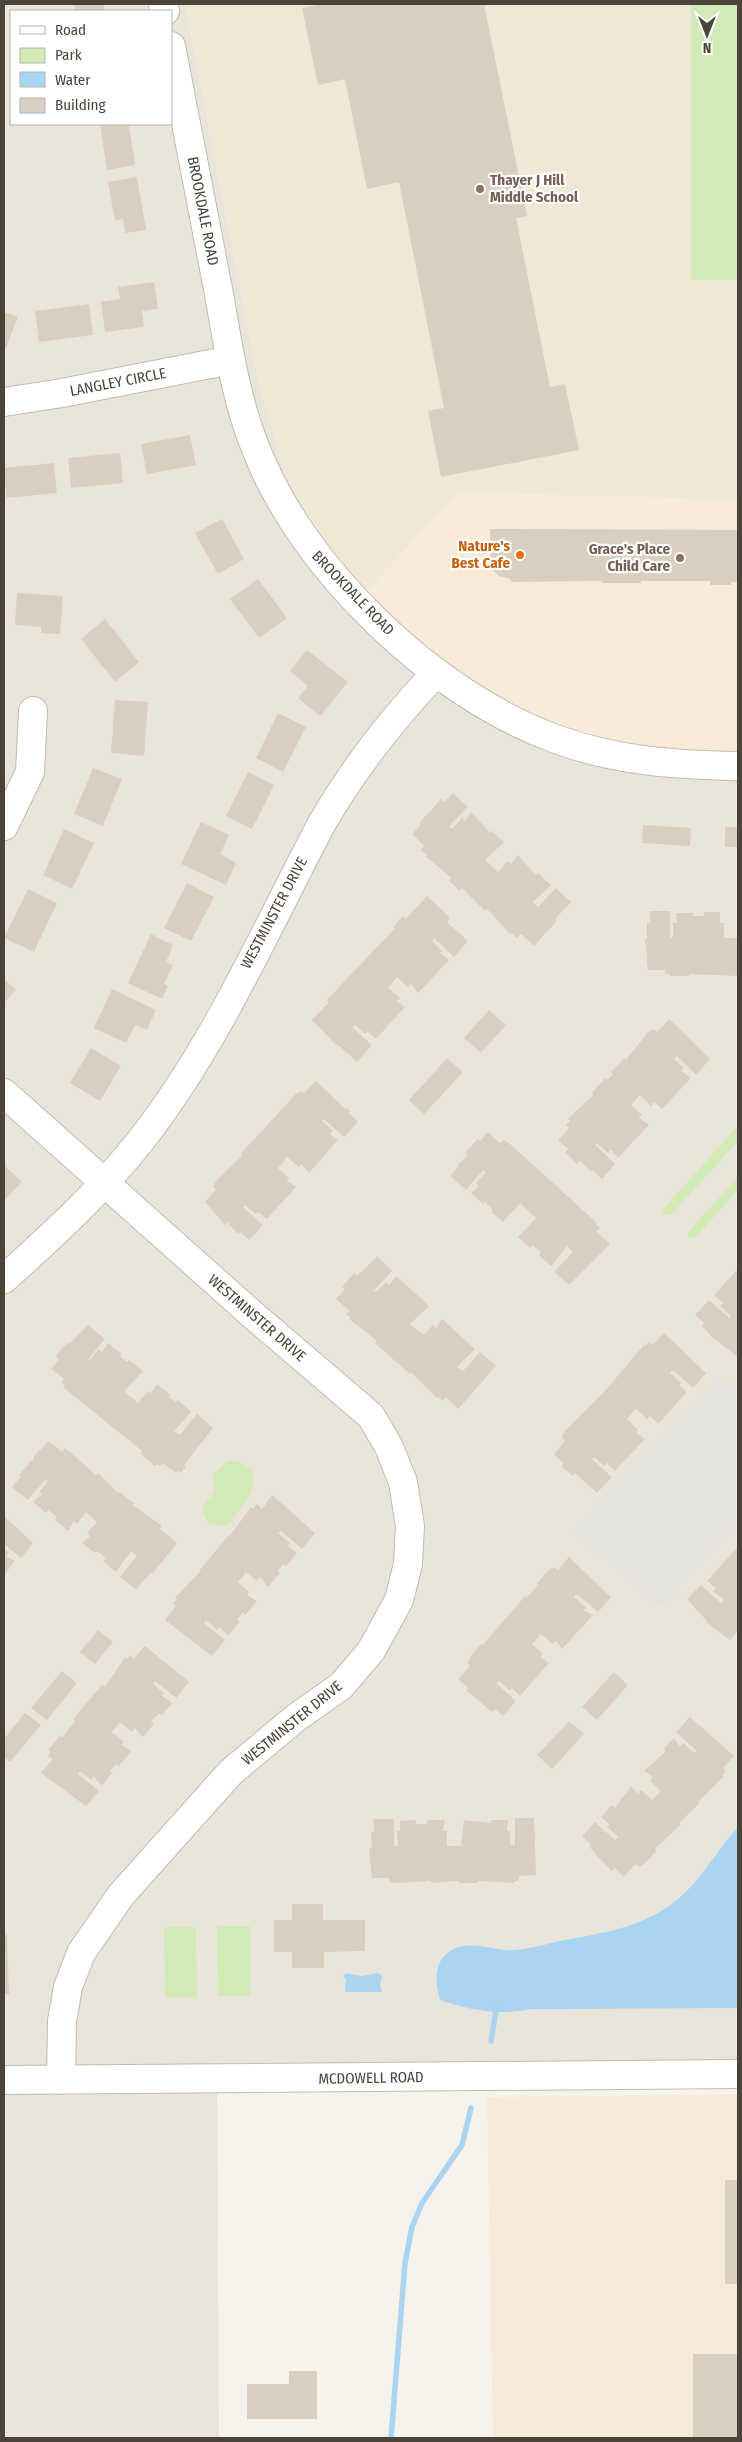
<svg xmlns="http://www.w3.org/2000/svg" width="742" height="2442" font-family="'Fira Sans Condensed',sans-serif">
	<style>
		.residential { fill: #eae5da; fill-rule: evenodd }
		.commercial { fill: #f7ead8 }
		.education { fill: #efe8d6 }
		.green { fill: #d2eab5 }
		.parking { fill: #e5e3e0 }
		.water { fill: #a9d4f2 }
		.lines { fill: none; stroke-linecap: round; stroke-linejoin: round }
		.stream { stroke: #a9d4f2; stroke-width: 5.5 }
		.building { fill: #d8cfc1 }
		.minor-casing { stroke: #c2bbae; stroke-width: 30 }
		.minor { stroke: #fff; stroke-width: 28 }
		.education-dot { fill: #8d6e63; stroke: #fff; stroke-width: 2 }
		.food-dot { fill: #e8710a; stroke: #fff; stroke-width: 2 }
		.labels { text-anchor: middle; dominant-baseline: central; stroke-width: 4.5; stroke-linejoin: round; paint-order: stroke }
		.education-label { font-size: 15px; font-weight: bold; fill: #785e54; stroke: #fff; text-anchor: start }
		.street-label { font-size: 15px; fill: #4b4439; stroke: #fff }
		.food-label { font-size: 15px; font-weight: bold; fill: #c56008; stroke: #fff; text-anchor: end }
	</style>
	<rect width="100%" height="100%" fill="#f6f3ec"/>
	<path class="residential" d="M4,4H185L257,374L291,496L365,593L738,753V2064L217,2078L219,2438H4ZM11,11H171V124H11Z"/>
	<path class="commercial" d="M459,492L738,500V753L668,752L590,741L517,711L438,665L365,593Z
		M738,2094V2438H493L487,2097Z"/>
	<path class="education" d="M185,4H738V500L459,492L365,593L291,496L257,374Z"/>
	<path class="green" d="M691,4H738V280H691Z
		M738,1126V1141L672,1214L665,1215L662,1212L664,1208Z
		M738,1177V1190L696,1237L689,1238L688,1232Z
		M228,1461L239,1462L252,1469C260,1491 240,1508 228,1525L223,1527L208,1523L201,1508L215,1492L213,1475Z
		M217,1926H250V1996H218Z
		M164,1927H196L197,1997H165Z"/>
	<path class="parking" d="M720,1376L738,1392V1520L660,1606L575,1530Z"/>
	<path class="water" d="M738,1827V2008L531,2009C500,2016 470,2010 440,2000C435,1983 433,1960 452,1950C471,1939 495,1952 515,1950C530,1949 546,1944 560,1941C602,1933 643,1928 677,1900C702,1879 717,1850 738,1827Z
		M346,1973L362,1976L378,1973L382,1976L380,1985L382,1992H345L346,1979L343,1976Z"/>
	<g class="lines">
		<path class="stream" d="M491,2041L497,2005
			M391,2438L405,2263L412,2227L422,2203L462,2145L471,2108"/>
	</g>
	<path class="building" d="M74,4H104V11H75Z
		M322,4H484L527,216L516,218L550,387L565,384L579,450L441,477L428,411L444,408L399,182L367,189L345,79L318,85L302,8Z
		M100,124H129L135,165L107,170Z
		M137,177L146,230L125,233L123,219L115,221L108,182Z
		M154,282L158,309L142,311L144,327L105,332L101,302L120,299L118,287Z
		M89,304L93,335L39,342L35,311Z
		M4,312L18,317L6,348L4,347Z
		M190,435L196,465L147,474L141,444Z
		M120,453L123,483L71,488L68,458Z
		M54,463L57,493L7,498L4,468Z
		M222,519L244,559L218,574L195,533Z
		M490,529L738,530V582H731V585H710V581H641V583H602V581L511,582V579L499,576L492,569L490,559Z
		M258,579L287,618L259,638L230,599Z
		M17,593L63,596L60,634L41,633V627L15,625Z
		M105,619L139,662L115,682L81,639Z
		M307,650L348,682L320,716L298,698L308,686L290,671Z
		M115,700L148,702L144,756L111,753Z
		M278,713L306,727L283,772L256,758Z
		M93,768L122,779L103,826L74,814Z
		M248,772L274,785L252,829L226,816Z
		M453,793L468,807L449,826L452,829L462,818L465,821L471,812L490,833L492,831L504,842L485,860L498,872L508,861L511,864L518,855L536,875L538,873L551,885L533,902L538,907L556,888L571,902L555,919L557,921L534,946L521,934L517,938L512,933L511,935L487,909L485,911L462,888L460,891L449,881L452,878L425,856L427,855L421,850L424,846L412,834L421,825L419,823L441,799L444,802Z
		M201,822L229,835L220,854L236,863L226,885L181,864Z
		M643,825L691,828L690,846L642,843Z
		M725,827H738V847H725Z
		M64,829L94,843L72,889L43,875Z
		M187,883L214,897L191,941L164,928Z
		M28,889L57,903L34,952L4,938Z
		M427,896L450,918L447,922L468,941L454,957L434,938L432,941L442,951L440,953L449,960L418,993L411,984L408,987L397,977L388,988L400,998L397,1001L405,1007L376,1039L368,1032L365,1034L355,1025L352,1027L372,1045L357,1062L337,1044L336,1045L312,1020L329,1002L327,1000L395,928L393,927L403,916L406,919Z
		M650,911H670V938L673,937V923H677L676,913H693V916H704V912H720V923H724V938H738V976L689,974V976H670V974H665V970H648L645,939H647V923H650Z
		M151,934L173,945L166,962L173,965L164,984L168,986L162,999L128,983Z
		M4,979L16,990L4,1003Z
		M112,989L156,1010L147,1030L135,1025L126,1043L94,1028Z
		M489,1010L506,1025L481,1053L464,1038Z
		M669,1019L710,1059L696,1075L677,1056L674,1059L684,1068L681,1071L691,1078L662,1109L654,1102L651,1106L640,1095L631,1105L642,1115L639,1118L649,1125L618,1158L611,1150L608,1153L597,1143L595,1145L615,1164L602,1179L593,1170L591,1172L580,1161L577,1164L565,1152L568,1149L558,1140L569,1128L566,1125L570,1121L568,1119L594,1094L592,1093L605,1078L607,1080L613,1074L611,1072L624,1058L626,1060L648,1032L654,1029L657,1032Z
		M91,1048L121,1066L100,1101L70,1083Z
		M447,1058L463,1072L424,1114L409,1100Z
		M316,1081L345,1109L346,1107L350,1111L349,1113L358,1122L344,1137L324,1119L322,1121L333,1131L330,1134L338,1140L309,1173L301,1164L299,1167L287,1157L278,1168L289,1178L287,1181L296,1187L267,1219L258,1212L256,1214L245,1205L243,1207L263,1225L249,1240L240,1232L238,1234L227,1222L225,1225L205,1202L216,1190L213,1187L216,1181L242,1156L240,1154L259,1134L296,1094L301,1091L304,1093Z
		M488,1132L500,1143L503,1140L509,1143L597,1223L595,1224L600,1228L596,1231L610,1244L569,1285L554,1272L573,1252L567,1246L551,1266L539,1255L541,1252L532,1245L530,1248L518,1237L536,1218L520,1203L503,1222L491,1212L493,1210L485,1202L483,1204L471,1193L479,1186L476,1183L486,1172L483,1170L466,1190L450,1176L458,1167L457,1166L468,1155L465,1152L478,1139L480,1141Z
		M4,1165L22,1182L5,1200L4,1199Z
		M377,1256L392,1271L374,1291L376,1292L386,1282L389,1285L396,1276L429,1306L410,1324L424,1335L433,1325L436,1328L442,1319L475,1349L457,1367L463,1371L480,1352L496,1366L458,1409L446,1397L443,1401L438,1397L437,1398L411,1372L410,1374L388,1355L375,1343L377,1341L349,1319L350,1317L346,1314L350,1311L336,1299L345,1289L342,1287L354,1273L357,1276Z
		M738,1269V1354L737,1356L713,1338L702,1326L704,1323L695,1315L709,1300L729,1318L731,1316L720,1306L723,1303L714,1295Z
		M88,1325L105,1339L88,1359L90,1360L99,1349L102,1352L108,1343L122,1354L120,1356L127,1362L129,1360L143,1371L124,1391L138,1403L148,1391L151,1393L157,1384L171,1395L169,1397L176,1402L178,1400L191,1412L174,1431L180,1435L197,1414L213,1428L184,1465L186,1467L181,1473L178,1471L176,1473L163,1463L160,1466L157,1464L155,1466L140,1453L142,1451L64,1388L65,1386L61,1382L64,1379L51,1369L59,1359L56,1356L67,1343L69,1344Z
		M664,1333L706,1373L693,1388L673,1370L670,1373L681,1383L679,1385L687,1392L658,1424L650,1416L647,1419L636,1409L627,1419L638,1430L636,1432L645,1439L615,1471L607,1463L604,1466L594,1457L592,1459L612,1477L597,1493L575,1473L573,1476L561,1466L564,1463L554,1454L565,1441L562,1438L564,1432L603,1393L644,1345L645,1346L649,1342L653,1345Z
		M49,1441L62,1452L65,1448L96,1475L98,1473L118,1493L119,1492L134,1503L133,1505L162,1526L160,1529L177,1543L153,1573L151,1572L136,1590L120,1577L137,1556L131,1551L116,1572L103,1561L106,1558L97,1551L95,1553L82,1543L90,1536L87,1533L97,1522L86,1512L77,1524L74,1521L68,1531L55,1520L57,1517L48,1510L46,1513L33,1502L42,1494L39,1492L48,1481L46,1479L28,1500L12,1487L21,1476L19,1475L34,1458L33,1457Z
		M272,1495L315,1533L302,1549L281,1531L278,1533L290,1543L288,1546L297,1553L286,1566L283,1564L277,1572L280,1573L268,1587L260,1577L257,1581L246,1572L238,1582L249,1592L247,1595L257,1601L245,1615L243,1612L237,1620L240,1622L228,1636L220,1627L217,1630L206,1620L204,1623L225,1640L212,1656L165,1620L176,1606L173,1604L177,1599L175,1598L200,1572L199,1571L228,1536L229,1537L251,1507L253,1509L257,1504L262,1509Z
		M4,1516L33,1543L21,1558L4,1544Z
		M737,1548L738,1631L730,1640L706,1622L707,1621L687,1599L701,1585L721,1603L724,1600L713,1591L716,1588L707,1581Z
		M4,1549L9,1552L6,1556L15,1561L4,1575Z
		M569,1557L611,1597L598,1612L577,1594L574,1597L586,1608L583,1610L593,1615L562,1649L556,1641L553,1644L541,1634L532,1644L543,1654L540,1656L549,1663L520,1696L512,1688L510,1691L499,1681L496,1683L516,1701L503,1716L495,1709L492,1712L466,1690L468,1688L458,1679L470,1666L467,1663L470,1659L469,1658L481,1644L483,1645L525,1596L526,1598L538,1585L536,1584L549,1570L554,1567L558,1570Z
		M98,1630L113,1642L95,1664L80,1652Z
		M145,1646L189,1682L176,1698L155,1681L153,1684L164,1693L162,1696L172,1703L162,1715L159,1713L151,1722L154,1724L143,1737L135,1728L132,1732L120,1722L112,1732L124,1742L121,1745L131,1751L119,1766L116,1764L110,1771L112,1773L102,1786L94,1777L91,1780L80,1771L78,1774L99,1791L86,1806L41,1773L53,1759L48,1756L51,1752L48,1750L60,1736L62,1738L75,1721L73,1719L102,1685L105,1687L125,1657L127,1659L130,1655L134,1658Z
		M62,1671L77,1683L47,1720L31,1708Z
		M614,1672L628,1685L597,1720L582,1707Z
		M25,1713L41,1725L10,1762L4,1757V1739Z
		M690,1717L734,1756L723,1768L726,1771L722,1776L723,1777L698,1802L699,1804L679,1823L681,1824L655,1849L656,1851L644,1864L639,1867L635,1864L624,1877L614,1868L612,1871L595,1854L596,1853L589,1847L591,1845L582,1836L595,1822L615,1840L618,1837L607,1827L610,1825L601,1817L612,1805L615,1808L631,1786L638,1794L641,1790L652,1800L661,1791L650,1781L653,1777L644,1771L666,1751L664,1749L674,1738L680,1747L683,1743L694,1753L697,1751L676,1732Z
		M569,1721L584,1734L552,1769L537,1755Z
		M515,1818H534L536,1875L519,1876V1881H514V1883L478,1881V1883H459V1881L431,1883V1881L395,1883L390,1882L389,1878H372L369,1848H372L371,1832H374L373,1819H394V1846H398L397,1831H400V1821L416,1820V1824H427V1820H445L443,1831H447V1846H461L464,1820L491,1823V1820H508L507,1831H510V1845H515Z
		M292,1904H323V1920H365V1951L324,1952V1968H292V1952H274V1920H292Z
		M4,1935H7L9,1994H4Z
		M725,2180H738V2284H725Z
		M693,2354H738V2438H693Z
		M289,2371H317V2419H247V2384H289Z"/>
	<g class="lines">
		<defs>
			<path id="minor" d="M163,4L165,11
				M171,46C187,127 202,208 218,289C228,343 235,398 256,449C303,570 434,695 556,739C615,761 676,765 738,766
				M4,402L62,393L231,360
				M4,826L30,772L33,711
				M4,1093L254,1316L371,1416L389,1447L403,1482L410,1526L408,1564L399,1600L371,1651L341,1686L297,1717L231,1772L121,1895L81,1953L68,1987L62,2021L61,2080
				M4,1279C53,1235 101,1191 142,1139C216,1044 266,929 322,823C354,768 392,719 436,673
				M4,2080L738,2074"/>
		</defs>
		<use href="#minor" class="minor-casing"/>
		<use href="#minor" class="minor"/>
	</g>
	<g class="education-dot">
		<circle cx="480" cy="189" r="5"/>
		<circle cx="680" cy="558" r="5"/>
	</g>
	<circle class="food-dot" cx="520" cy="555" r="5"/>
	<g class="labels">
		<g class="education-label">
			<text x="490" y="180">Thayer J Hill<tspan x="490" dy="17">Middle School</tspan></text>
			<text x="670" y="549" text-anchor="end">Grace's Place<tspan x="670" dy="17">Child Care</tspan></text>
		</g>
		<g class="street-label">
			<text transform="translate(203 211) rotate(79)">BROOKDALE ROAD</text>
			<text transform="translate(118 382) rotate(-11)">LANGLEY CIRCLE</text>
			<text transform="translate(353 593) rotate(46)">BROOKDALE ROAD</text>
			<text transform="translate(274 913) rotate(-62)">WESTMINSTER DRIVE</text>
			<text transform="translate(257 1318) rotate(41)">WESTMINSTER DRIVE</text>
			<text transform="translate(292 1723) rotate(-39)">WESTMINSTER DRIVE</text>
			<text transform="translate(371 2078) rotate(-1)">MCDOWELL ROAD</text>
		</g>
		<g class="food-label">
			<text x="510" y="546">Nature's<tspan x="510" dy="17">Best Cafe</tspan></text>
		</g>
	</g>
	<rect width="742" height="2442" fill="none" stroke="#4b4439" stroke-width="10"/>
	<rect x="10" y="10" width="162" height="115" fill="#ffffff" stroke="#b7b4b0"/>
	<rect x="20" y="26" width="25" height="8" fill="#ffffff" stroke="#b7b4b0"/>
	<text x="55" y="35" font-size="15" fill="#4b4439">Road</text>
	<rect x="20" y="48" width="25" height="15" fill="#d2eab5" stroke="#b7b4b0"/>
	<text x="55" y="60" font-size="15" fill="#4b4439">Park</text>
	<rect x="20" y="72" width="25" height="15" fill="#a9d4f2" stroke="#b7b4b0"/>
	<text x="55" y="85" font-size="15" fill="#4b4439">Water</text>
	<rect x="20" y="98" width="25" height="15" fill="#d8cfc1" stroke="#b7b4b0"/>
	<text x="55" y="110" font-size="15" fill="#4b4439">Building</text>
	<g transform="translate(707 35) rotate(180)" stroke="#ffffff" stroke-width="4" paint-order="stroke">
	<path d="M0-4L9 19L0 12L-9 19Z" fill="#4b4439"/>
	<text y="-8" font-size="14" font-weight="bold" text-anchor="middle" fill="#4b4439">N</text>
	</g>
</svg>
